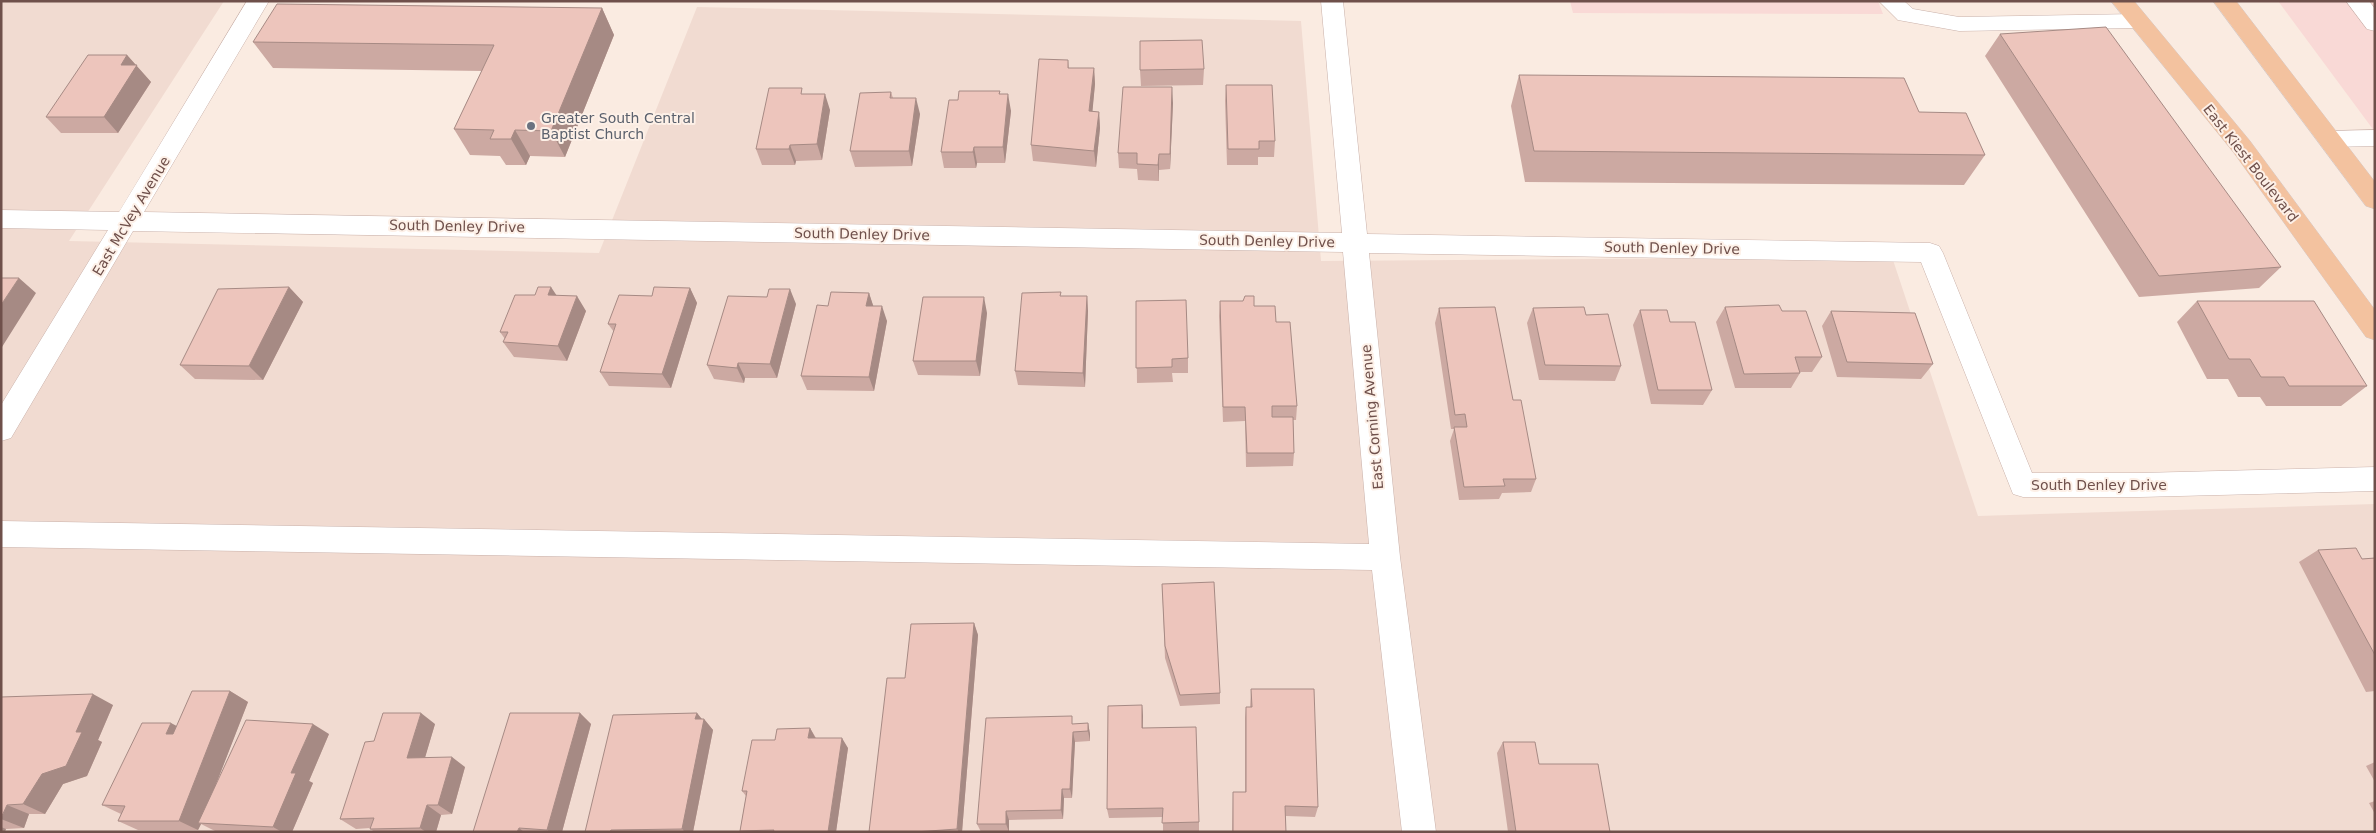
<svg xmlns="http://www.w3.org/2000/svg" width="2376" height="833" font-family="'DejaVu Sans',sans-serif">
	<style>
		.residential { fill: #f1dbd1 }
		.commercial { fill: #f9d9d6 }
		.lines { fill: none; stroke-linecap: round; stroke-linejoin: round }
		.minor-casing { stroke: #c9b1aa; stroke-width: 1 }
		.major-casing { stroke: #d4cac9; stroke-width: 1 }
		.minor { fill: #fff; fill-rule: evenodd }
		.major { fill: #f3c29f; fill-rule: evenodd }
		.wall { fill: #cca9a2 }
		.shaded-wall { fill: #a68a84 }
		.building { fill: #edc5bc; stroke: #a68a84 }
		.worship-dot { fill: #6b7280; stroke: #fdf0e7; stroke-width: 2 }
		.labels { text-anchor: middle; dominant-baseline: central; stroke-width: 4; stroke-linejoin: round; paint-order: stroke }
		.worship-label { font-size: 14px; fill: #5b616d; stroke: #fdf0e7; text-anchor: start }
		.street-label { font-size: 14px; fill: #6f504b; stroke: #fdf0e7 }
	</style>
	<rect width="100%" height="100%" fill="#faebe1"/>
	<path class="residential" d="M1,1H224L69,241L599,253L697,7L1301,21L1321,261L1892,257L1978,516L2375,504V832H1Z"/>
	<path class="commercial" d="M1542,1H1878L1883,14L1573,13L1570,1Z
		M2278,1H2375V132Z"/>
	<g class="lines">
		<defs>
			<path id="minor" d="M247,1H269L144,212L1342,233L1321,1H1343L1367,234L1930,243L1939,246L1943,253L2032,473H2140L2375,467V491L2140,497H2023L2013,494L1921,262L1369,253L1400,557L1436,832H1402L1372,570L1,547V521L1369,544L1343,252L133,231L11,438L1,441V405L108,230L1,228V210L119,212Z
				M1879,1H1904L1913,9L1959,17L2137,14L2145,16L2148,21L2145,26L2137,28L1959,31L1898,20Z
				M2346,1H2369L2375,9V31L2367,29Z
				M2375,130V146L2330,147L2322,145L2318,139L2322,133L2330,131Z"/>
			<path id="major" d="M2111,1H2134L2250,141L2375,310V340L2366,337L2234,153Z
				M2213,1H2236L2375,182V209L2366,206Z"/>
		</defs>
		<use href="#minor" class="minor-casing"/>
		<use href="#major" class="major-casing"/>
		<use href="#minor" class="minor"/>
		<use href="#major" class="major"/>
	</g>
	<path class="wall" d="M602,8L614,35L565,157L530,156L526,165H506L500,156L470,155L454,129L482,71L273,68L253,42Z
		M2000,34L2281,267L2259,288L2139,297L1985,56Z
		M127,55L151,82L118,133H61L46,117Z
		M1068,60L1069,68H1094L1095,84L1092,112H1099L1100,128L1096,167L1033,161L1031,145Z
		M1204,69L1203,85L1141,86L1140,70Z
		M1519,75L1919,112L1985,155L1964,185L1525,182L1511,106Z
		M1226,85L1275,141L1274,157H1258V165H1227L1225,101Z
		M1000,91V94L1011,111L1005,163H977L976,168H944L941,152L958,100Z
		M891,92L893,98L920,114L912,166L855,167L850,151Z
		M804,94L830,110L822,160L796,161L795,165H762L756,149Z
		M1173,103L1170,169L1159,170V181L1138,180L1137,169L1119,168L1118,153Z
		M289,287L303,302L263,380L195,379L180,365Z
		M690,288L697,303L671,388L609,386L600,372L614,332L608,324L652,296Z
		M869,293L873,306L887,321L874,391L807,390L801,376L828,306Z
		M535,295H556L586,311L567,361L514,357L503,342L505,339L500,332Z
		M1061,296H1087L1088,311L1085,387L1018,385L1015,371Z
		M1136,301L1188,358V373H1172L1173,382L1137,383Z
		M1220,301L1254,306L1276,322L1297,406L1296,420H1293L1294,453L1293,466L1246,467L1245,421L1223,422L1219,316Z
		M2197,301L2367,386L2341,406H2266L2260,397H2238L2228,379H2207L2177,322Z
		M796,304L777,378H745L744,383L714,379L707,365Z
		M1725,307L1782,311L1822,357L1812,372H1800V373L1791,388H1735L1716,322Z
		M1439,308L1513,400L1536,479L1531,492L1502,493L1499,499L1459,500L1450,441L1454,429H1451L1435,323Z
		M1533,308L1586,315L1621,366L1615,381L1539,380L1527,323Z
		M1640,310L1670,322L1712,390L1703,405L1651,404L1633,325Z
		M1831,311L1933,364L1921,379L1837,377L1822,326Z
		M987,313L980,376L918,375L913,361Z
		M2318,550L2362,559L2375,558V691L2366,692L2299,562Z
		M1162,584L1220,693V704L1180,706L1165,658Z
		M974,623L978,635L962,832H869L905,678Z
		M1251,689L1318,807L1315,817L1286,816V832H1232L1233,792H1245V718L1246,707H1250Z
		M230,691L248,702L213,791L329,734L309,781L313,783L292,832H217L201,824L198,830H138L118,821L121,814L102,805L177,726Z
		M1,697L113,705L98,740L102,742L87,776L63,784L45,814H29L24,828L6,829L1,832Z
		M1142,705L1143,728L1199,822V832H1163V817L1109,818L1107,809Z
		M580,713L591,724L562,832H473Z
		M697,713L702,719H704L713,730L693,832H585Z
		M1088,723L1090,734V741L1075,742L1072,798H1064L1063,819L1009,820V832H981L977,824L1074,724Z
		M435,724L425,757L465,767L452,814L441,815L436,832H375L370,829V828L356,829L340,819L374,741Z
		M810,728L816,738L848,748L836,832H741L740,831L746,796L742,791L775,740Z
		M1503,742L1539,764L1610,832H1508L1497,753Z
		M2375,762V782L2366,766Z
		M2375,801V814L2369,803Z"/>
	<path class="shaded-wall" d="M602,8L614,35L565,157L551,131Z
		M127,55L151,82L118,133L104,117L121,65Z
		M1094,68L1095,84L1091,127L1089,111Z
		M1172,87L1173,103L1170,169V154Z
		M825,94L830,110L822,160L817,144Z
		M1008,94L1011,111L1005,163L1003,147Z
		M916,98L920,114L912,166L909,151Z
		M1099,112L1100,128L1096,167L1094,151Z
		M515,130L530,156L526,165L511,139Z
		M790,145L796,161L795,165L789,149Z
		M974,147L977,163L976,168L973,152Z
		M1159,154V181L1158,165Z
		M19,278L36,293L2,347L1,346V305Z
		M289,287L303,302L263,380L249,366Z
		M551,287L561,302L548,295Z
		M690,288L697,303L671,388L662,374Z
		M790,289L796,304L777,378L770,364Z
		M869,293L874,308L866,306Z
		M577,296L586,311L567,361L558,346Z
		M1087,296L1088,311L1085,387L1083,373Z
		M984,297L987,313L980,376L976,361Z
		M882,306L887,321L874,391L869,377Z
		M738,363L745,378L744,383L737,368Z
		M974,623L978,635L962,832H959L957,829Z
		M230,691L248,702L201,823H198L201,824L198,830L179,821Z
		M93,694L113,705L98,740L102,742L87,776L63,784L45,814L23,804L42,774L76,732Z
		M1142,705L1143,716L1142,739Z
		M421,713L435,724L422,768L407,758Z
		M580,713L591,724L562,832H550L547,830Z
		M697,713L704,722V719L713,730L693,832H685L682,829L695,719Z
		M171,723L190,733L185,745L166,734Z
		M1088,723L1090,734V741L1088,731Z
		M313,724L329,734L309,781L313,783L292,832H282L273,827L291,773Z
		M810,728L816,739L808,738Z
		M1073,732L1075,742L1072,798L1070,789Z
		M842,738L848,748L836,832H828Z
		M452,757L465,767L452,814L438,805Z
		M1062,789L1064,798L1063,819L1061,810Z
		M7,805L29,814L24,828L1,819Z
		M427,805L441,815L436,832H426L420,828Z
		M1006,811L1009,820V832L1006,824Z
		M1,827L6,829L5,832H1Z
		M519,828L524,832H517Z"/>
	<path class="building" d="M277,4L602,8L551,131L515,130L511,139H490L494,130L454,129L494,45L253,42Z
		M2106,27L2281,267L2159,276L2000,34Z
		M1202,40L1204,69L1140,70V41Z
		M88,55H127L121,65H137L104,117H46Z
		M1039,59L1068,60V68H1094L1089,111L1099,112L1094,151L1031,145Z
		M1519,75L1904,78L1919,112L1966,113L1985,155L1534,151Z
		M1226,85H1272L1275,141H1259V149H1228Z
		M1123,87H1172L1170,154H1159L1158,165L1137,164V153H1118Z
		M769,88H802L801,94H825L817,144L790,145L789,149H756Z
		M959,91H1000L999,94H1008L1003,147H974L973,152H941L949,100H958Z
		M891,92L890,98H916L909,151H850L860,93Z
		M1,278H19L1,305Z
		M289,287L249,366L180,365L218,289Z
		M538,287H551L548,295L577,296L558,346L503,342L508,332H500L515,295H535Z
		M654,287L690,288L662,374L600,372L616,324H608L619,295L652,296Z
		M769,289H790L770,364L738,363L737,368L707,365L728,296L767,297Z
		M831,292L869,293L866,306H882L869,377L801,376L817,305L828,306Z
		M1061,292L1060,296H1087L1083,373L1015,371L1022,293Z
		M1245,296H1254V306H1275L1276,322H1290L1297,406H1272V417H1293L1294,453H1247L1245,407H1223L1220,301H1243Z
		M923,297H984L976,361H913Z
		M1186,300L1188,358L1172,359V367L1136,368V301Z
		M2197,301H2314L2367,386H2289L2284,377H2261L2250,359H2229Z
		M1779,305L1782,311H1806L1822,357H1795L1800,373L1744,374L1725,307Z
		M1495,307L1513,400H1521L1536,479H1503L1505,486L1464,487L1454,427H1467L1465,414L1455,415L1439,308Z
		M1584,307L1586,315L1608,314L1621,366L1545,365L1533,308Z
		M1640,310H1667L1670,322H1695L1712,390H1658Z
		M1831,311L1915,313L1933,364L1847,362Z
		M2356,548L2362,559L2375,558V655L2318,550Z
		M1214,582L1220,693L1180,695L1165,646L1162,584Z
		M974,623L957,829L915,832H869L887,678H905L911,624Z
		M1251,689H1314L1318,807L1285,806L1286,832H1233V792H1246V707H1252Z
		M192,691H230L179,821H118L125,806L102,805L142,723H171L166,734H173Z
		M93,694L76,732H82L66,766L42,774L23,804L7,805L1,818V697Z
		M1142,705V728L1196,727L1199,822L1162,823L1163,808L1107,809L1108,706Z
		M383,713H421L407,758L452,757L438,805H427L420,828L370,829L374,818L340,819L365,742L374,741Z
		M510,713H580L547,830L519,828L517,832H473Z
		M697,713L695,719H704L682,829L611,830L610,832H585L613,715Z
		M1072,716V724L1088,723V731L1073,732L1070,789H1062L1061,810L1006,811V824H977L986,718Z
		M246,720L313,724L291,773H296L273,827L198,823Z
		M810,728L808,738H842L828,832H773L774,830L740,831L747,791H742L752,740H775L777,729Z
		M1503,742H1535L1539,764H1598L1610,832H1516Z"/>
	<circle class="worship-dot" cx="531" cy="126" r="5"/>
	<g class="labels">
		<g class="worship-label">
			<text x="541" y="118">Greater South Central<tspan x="541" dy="16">Baptist Church</tspan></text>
		</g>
		<g class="street-label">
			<text transform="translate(2251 163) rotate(52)">East Kiest Boulevard</text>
			<text transform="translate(131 216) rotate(-59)">East McVey Avenue</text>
			<text transform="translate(457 226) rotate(1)">South Denley Drive</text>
			<text transform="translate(862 234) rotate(1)">South Denley Drive</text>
			<text transform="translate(1267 241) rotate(1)">South Denley Drive</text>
			<text transform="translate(1672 248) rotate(1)">South Denley Drive</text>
			<text transform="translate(1372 417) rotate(-95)">East Corning Avenue</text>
			<text x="2099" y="485">South Denley Drive</text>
		</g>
	</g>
	<rect width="2376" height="833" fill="none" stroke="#6f504b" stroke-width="5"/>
</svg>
